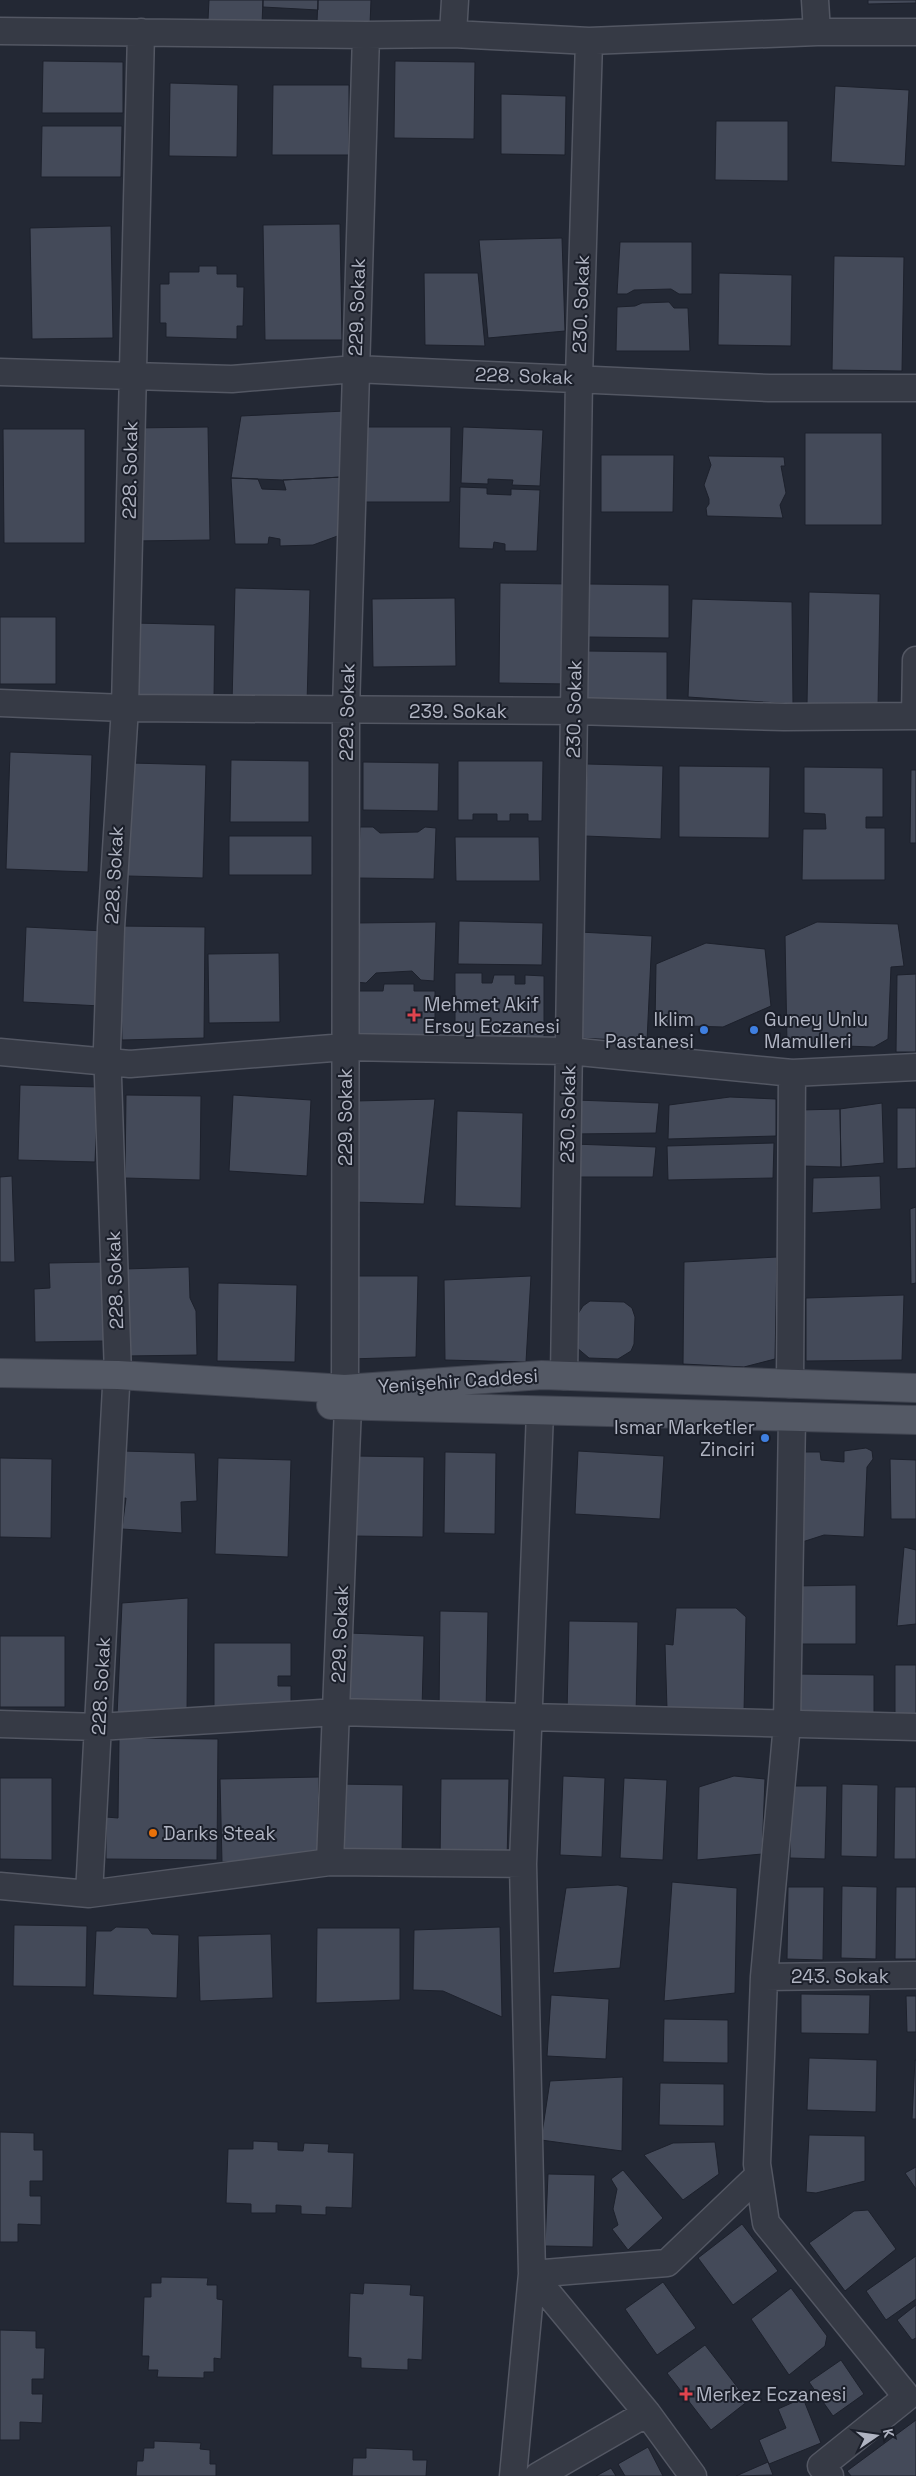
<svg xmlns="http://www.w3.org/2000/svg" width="916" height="2476" font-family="'Space Grotesk',sans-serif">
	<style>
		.building { fill: #444a59; stroke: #1d212c }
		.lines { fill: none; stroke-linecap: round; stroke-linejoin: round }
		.minor-casing { stroke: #535763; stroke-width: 29 }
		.major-casing { stroke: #3f434f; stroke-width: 30 }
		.minor { stroke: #363a45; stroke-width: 26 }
		.major { stroke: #545965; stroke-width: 28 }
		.health-dot { fill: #e0444e; stroke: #1b1f2a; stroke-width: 2 }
		.shop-dot { fill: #3f7fe0; stroke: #1b1f2a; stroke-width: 2 }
		.food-dot { fill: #e8710a; stroke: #1b1f2a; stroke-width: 2 }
		.labels { text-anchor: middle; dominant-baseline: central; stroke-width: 4; stroke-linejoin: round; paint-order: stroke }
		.street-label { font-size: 19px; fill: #b0b4c2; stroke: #1b1f2a }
		.poi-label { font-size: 19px; fill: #b0b4c2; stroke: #1b1f2a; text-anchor: start }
	</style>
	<rect width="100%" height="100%" fill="#232834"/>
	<path class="building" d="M209,0H263L262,24L208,20Z
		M263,0H318V10L263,7Z
		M318,0H371L370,25L317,22Z
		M868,0H916V3L868,4Z
		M43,61L123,62V113H42Z
		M395,61L475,62L474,139L394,138Z
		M170,83L238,85L237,157L169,156Z
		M273,85H349V155H272Z
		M835,86L909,90L905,166L831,162Z
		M501,94L566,96L565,155L501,154Z
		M716,121H788V181L715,180Z
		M42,126H122L121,177H41Z
		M340,224L342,340H265L263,225Z
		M111,226L113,338L32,339L30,228Z
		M562,238L565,331L488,338L479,240Z
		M620,242H692V294H679L671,289L634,290L627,294H617Z
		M834,256L904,257L902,371L832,370Z
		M199,266H217V274H237V287H244L243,326H237V339L166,337V323H160V284H169V272H199Z
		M424,273H478L485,346L425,345Z
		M719,273L792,275L791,346L718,345Z
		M669,302L674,308H688L690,351H616L617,307L635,306L642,303Z
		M345,411L342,477L283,480L231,478L241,416Z
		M208,427L210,540L134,541L132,428Z
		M364,427H451L450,502H365Z
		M463,427L543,430L540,486L512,485L513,480L488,479V484L461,483Z
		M3,429H85V543H4Z
		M805,433H882V525H805Z
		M601,455H674L673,512H601Z
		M708,456L784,457L785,466H781L786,493L780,505L783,518L707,516L706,508L709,504V499L704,485L711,465Z
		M342,477L343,534L313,545L280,546V539L269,537L268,544H235L231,478L258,479L262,489L286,490L283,480Z
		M460,487L487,488V494L511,495V489L540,490L537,551H505V544L494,542L493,549L459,548Z
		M500,583L570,584L569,684L499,683Z
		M589,584L669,585V638L588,637Z
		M235,588L310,590L307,704L232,702Z
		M809,592L880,594L878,706L807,704Z
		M455,598L456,666L373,667L372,599Z
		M692,599L792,602L793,704L688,697Z
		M0,617H56V684H0Z
		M134,623L215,625L214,697L133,696Z
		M587,651L667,652V705L587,704Z
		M10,752L92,755L88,872L6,869Z
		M231,760L309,761V822H230Z
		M458,761H543L542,821H528V814H510V821H497V814H473V820H458Z
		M363,762L439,763L438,811L363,810Z
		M131,763L206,765L203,878L128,876Z
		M587,764L663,766L661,839L585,836Z
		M679,766L770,767L769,838L679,837Z
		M804,767L883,768V817H866V828H885V880H802L803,829H826L825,814L804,813Z
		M911,770H916V843H910Z
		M360,827H373L380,833L418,832L425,827L436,828L434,879L358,878Z
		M229,836H312V875H229Z
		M455,837H539L540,881H456Z
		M459,921L543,923L542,965L458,964Z
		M436,922L434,981L421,980L412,971L376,973L366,983L355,982L356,923Z
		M817,922L898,924L904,966L891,967L888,1039L874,1047L787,1044L785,936Z
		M119,926L205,927L204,1038L122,1040Z
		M26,927L104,931L101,1006L23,1002Z
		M580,932L652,936L647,1041L575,1038Z
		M706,943L765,949L771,1006L723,1027L655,1025L656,964Z
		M279,953L280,1022L209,1023L208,954Z
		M455,973H482V983H492L494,975H515V984H525V975L544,976V1039H455V1009H464V1003H455Z
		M916,974V1052H896L897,975Z
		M384,984H414V991H435V1037H359V991H383Z
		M20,1085L98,1087L95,1162L18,1160Z
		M126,1095L201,1096L200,1180L125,1178Z
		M233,1095L311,1100L307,1176L229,1171Z
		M730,1097L776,1099V1136L668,1139L669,1105Z
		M435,1099L424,1204L352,1202L356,1101Z
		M575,1100L659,1103L656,1133L574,1134Z
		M882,1103L884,1163L841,1167L840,1109Z
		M897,1108H916V1168L897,1169Z
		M840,1109L841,1167L802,1166L801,1110Z
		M457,1111L523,1113L521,1208L455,1206Z
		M774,1143L773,1178L668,1180L667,1146Z
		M573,1144L656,1147L653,1177H571Z
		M12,1176L15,1262H0V1177Z
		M880,1176L881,1209L812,1213L813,1178Z
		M916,1207V1283L911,1284L910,1209Z
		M777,1257L775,1359L744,1367L683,1364L684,1262Z
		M104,1262L105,1341L35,1342L34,1289L50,1288L49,1263Z
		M189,1267L190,1298L196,1311L197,1355L126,1356L125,1269Z
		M350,1276H418L416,1357L349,1359Z
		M531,1276L526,1362L445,1360L444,1280Z
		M218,1283L297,1285L295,1362L217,1361Z
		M904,1295L902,1360L806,1361V1298Z
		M590,1301L624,1302L632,1308L635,1317L634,1344L631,1351L618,1359L589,1358L576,1347V1317L583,1306Z
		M866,1448L872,1451L873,1459L867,1467L864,1537L824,1535L796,1544L804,1452H820L821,1460L844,1462V1451Z
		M122,1451L195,1453L197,1501L181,1502L182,1533L122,1529L126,1498L117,1499Z
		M578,1451L664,1456L660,1519L575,1514Z
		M445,1452L496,1453L495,1534L444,1533Z
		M355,1456L424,1457L423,1537L354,1536Z
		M0,1458L52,1459L51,1538L0,1537Z
		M218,1458L291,1460L288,1557L215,1554Z
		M890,1459L916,1460V1519H891Z
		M904,1547L916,1550V1624L897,1626Z
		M856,1585V1644H794V1586Z
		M188,1598L187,1712L117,1716L122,1603Z
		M676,1608H736L746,1617L744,1712L667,1709L665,1644L673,1645Z
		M440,1611L488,1612L486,1712L439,1711Z
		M569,1621L638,1622L636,1715L567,1713Z
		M349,1633L424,1636L422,1708L346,1706Z
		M0,1636H65V1707H0Z
		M214,1643H291V1676H278V1686H291V1712H214Z
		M895,1665H916V1719H895Z
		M796,1674L874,1675V1716L796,1715Z
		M119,1738L218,1739L217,1860L106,1859V1817L118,1818Z
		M563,1776L605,1778L602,1857L560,1855Z
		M734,1776L765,1779L762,1854L697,1860L699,1787Z
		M319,1777L317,1860L222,1862L220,1779Z
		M0,1778H52V1860L0,1859Z
		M624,1778L667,1780L663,1860L620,1858Z
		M441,1779H509L507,1860L440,1862Z
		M336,1784L403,1785L402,1856L335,1854Z
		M842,1784L878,1785L877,1857L841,1856Z
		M791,1786H827L825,1859L790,1858Z
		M895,1787H916V1859H894Z
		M672,1882L737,1888L735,1993L664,2001Z
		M618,1885L628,1887L620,1968L553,1973L566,1888Z
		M842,1886L877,1887L876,1959L841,1958Z
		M788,1887H824L823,1960L787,1959Z
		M896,1887H916V1959H895Z
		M14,1925L87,1926L86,1987L13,1986Z
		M116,1927L148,1928L152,1934L179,1935L177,1998L93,1995L96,1931H111Z
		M500,1927L502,2017L443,1991L413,1990L414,1930Z
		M317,1928H400V2000L316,2003Z
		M271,1934L273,1998L200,2001L198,1936Z
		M801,1994L870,1995L869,2034L801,2033Z
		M551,1995L609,1999L606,2059L547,2056Z
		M906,1996H916V2032H907Z
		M664,2019L728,2020V2063L663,2062Z
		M809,2058L877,2060L876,2112L807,2110Z
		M915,2060H916V2119H912Z
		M623,2077L622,2151L541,2140L550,2081Z
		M660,2083L724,2084V2126L659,2125Z
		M0,2132L34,2133V2150H43V2181H30V2196H41V2225L18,2224V2242H0Z
		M809,2135L865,2136V2181L816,2193L806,2192Z
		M253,2141L278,2142V2150L303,2151L304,2143L329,2144L328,2152L354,2153L352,2208L326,2207V2215L301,2214V2206L276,2205V2213H251V2204L226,2203L228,2149H253Z
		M715,2142L719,2174L683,2200L644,2155L673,2143Z
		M916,2167V2189L905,2173Z
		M623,2170L663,2218L628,2250L612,2229L618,2225L613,2209L617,2189L611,2179Z
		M548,2174L595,2175L593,2247L545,2246Z
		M868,2210L896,2249L845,2291L809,2243L854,2211Z
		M742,2224L778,2271L733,2305L698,2258Z
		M916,2256V2299L886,2320L866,2291Z
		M161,2277L208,2278L207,2285H217V2299L223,2300L221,2359L214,2358V2372H204V2378L157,2377L158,2370H148L149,2356H142L144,2297H151V2283H161Z
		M663,2282L696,2328L657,2355L625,2309Z
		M364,2283L411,2285L410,2295L424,2296L422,2360L408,2359V2370L361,2368V2358L348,2357L350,2293L363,2294Z
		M791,2288L827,2336L825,2346L789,2375L751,2319Z
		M916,2305V2338L912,2340L897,2320Z
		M0,2330L36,2331V2348H45L44,2379H32V2394H43L42,2423L20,2422V2440H0Z
		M705,2345L748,2401L711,2430L667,2373Z
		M841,2360L864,2394L833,2416L809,2382Z
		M803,2398L821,2443L769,2464L759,2440L786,2428L778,2409Z
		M916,2420V2476H851L847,2471Z
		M154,2441L201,2443L200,2449L210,2450V2464H216V2476H136L137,2461H143L144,2448H154Z
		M648,2447L663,2476H625L618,2464Z
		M366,2448L413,2450V2460H427L426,2476H352L353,2458H366Z
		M768,2462L773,2475L736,2476Z
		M611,2468L616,2476H596Z"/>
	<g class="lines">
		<defs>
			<path id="minor" d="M815,0L817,32
				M0,31L366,35L453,34L589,41L817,32H916
				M453,34L455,0
				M0,372L232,379L355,369L769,388H916
				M0,703L125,708L574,711L784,717L916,716
				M915,716L916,660
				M0,1052L130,1064L345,1047L569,1051L792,1073L916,1067
				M118,1375L107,1048L111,928L125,708L141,32
				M564,1376L579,378L589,41
				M790,1384L792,1073
				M345,1389L346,710L366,35
				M792,1417L787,1724L764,1977L757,2164L766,2223L907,2397L821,2466L830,2476
				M0,1724L99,1727L337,1712L916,1727
				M330,1862L348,1406
				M0,1886L89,1894L330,1862L523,1864
				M89,1894L116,1387
				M764,1977L916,1975
				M647,2413L693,2476
				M513,2476L532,2274L523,1864L540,1411
				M538,2476L647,2413L532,2274L667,2263L758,2176"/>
			<path id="major" d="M0,1373L118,1375L345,1389L542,1375L916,1388
				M331,1405L916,1420"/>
		</defs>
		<use href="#minor" class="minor-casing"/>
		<use href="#major" class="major-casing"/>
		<use href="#minor" class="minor"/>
		<use href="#major" class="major"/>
	</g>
	<g class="health-dot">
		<path d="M411.5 1007.5h5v5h5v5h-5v5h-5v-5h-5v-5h5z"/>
		<path d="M683.5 2386.5h5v5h5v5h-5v5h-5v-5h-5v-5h5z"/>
	</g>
	<g class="shop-dot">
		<circle cx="704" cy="1030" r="5"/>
		<circle cx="754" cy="1030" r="5"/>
		<circle cx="765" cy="1438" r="5"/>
	</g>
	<circle class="food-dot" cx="153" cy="1833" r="5"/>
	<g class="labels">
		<g class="street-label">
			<text transform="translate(581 304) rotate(-88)">230. Sokak</text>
			<text transform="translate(357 307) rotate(-88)">229. Sokak</text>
			<text transform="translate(524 376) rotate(2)">228. Sokak</text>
			<text transform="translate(130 470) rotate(-89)">228. Sokak</text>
			<text transform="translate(574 709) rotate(-89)">230. Sokak</text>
			<text x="458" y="711">239. Sokak</text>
			<text transform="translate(347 712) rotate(-89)">229. Sokak</text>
			<text transform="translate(114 875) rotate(-87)">228. Sokak</text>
			<text transform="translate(568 1114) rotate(-89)">230. Sokak</text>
			<text transform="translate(345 1117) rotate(-90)">229. Sokak</text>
			<text transform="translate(115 1280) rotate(-92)">228. Sokak</text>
			<text transform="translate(458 1381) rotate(-4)">Yenişehir Caddesi</text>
			<text transform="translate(340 1634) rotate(-88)">229. Sokak</text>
			<text transform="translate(101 1686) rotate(-87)">228. Sokak</text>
			<text x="840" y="1976">243. Sokak</text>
		</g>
		<g class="poi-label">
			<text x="424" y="1004">Mehmet Akif<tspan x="424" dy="22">Ersoy Eczanesi</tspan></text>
			<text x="694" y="1019" text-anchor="end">Iklim<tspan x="694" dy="22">Pastanesi</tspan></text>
			<text x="764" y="1019">Guney Unlu<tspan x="764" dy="22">Mamulleri</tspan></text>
			<text x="755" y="1427" text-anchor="end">Ismar Marketler<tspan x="755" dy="22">Zinciri</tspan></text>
			<text x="163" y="1833">Darıks Steak</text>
			<text x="696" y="2394">Merkez Eczanesi</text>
		</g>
	</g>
	<g transform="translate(876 2436) rotate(77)" stroke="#1b1f2a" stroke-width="4" paint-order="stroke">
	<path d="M0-4L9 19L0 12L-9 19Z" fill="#b0b4c2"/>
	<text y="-8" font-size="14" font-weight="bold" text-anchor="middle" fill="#b0b4c2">K</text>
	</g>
</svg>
